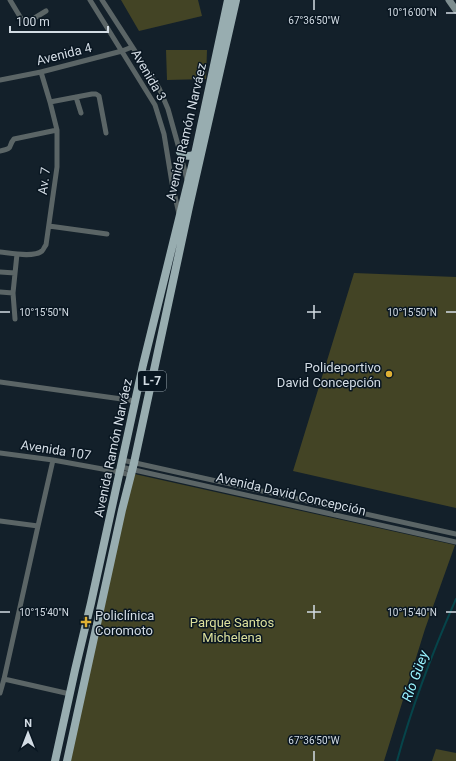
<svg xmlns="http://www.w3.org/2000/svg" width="456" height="761" font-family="Roboto,sans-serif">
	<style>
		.green { fill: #434425 }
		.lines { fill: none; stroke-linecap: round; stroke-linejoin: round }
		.stream { stroke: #06444a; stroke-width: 2 }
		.street { stroke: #5b6566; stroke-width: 5 }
		.secondary { stroke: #7e8e90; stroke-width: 7 }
		.primary { stroke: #98adb0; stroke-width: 8 }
		.ticks { fill: none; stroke: #d3dce4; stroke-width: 1.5 }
		.poi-dot { fill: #dfb034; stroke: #091621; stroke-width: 1.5 }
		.labels { text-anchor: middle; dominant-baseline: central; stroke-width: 3; stroke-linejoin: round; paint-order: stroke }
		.shield { fill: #091621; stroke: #96a1aa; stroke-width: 1 }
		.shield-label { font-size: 12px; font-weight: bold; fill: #d3dce4 }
		.street-label { font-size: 13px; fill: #d3dce4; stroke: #091621 }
		.poi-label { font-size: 13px; fill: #d3dce4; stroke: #091621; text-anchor: end }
		.park-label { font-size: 13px; fill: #dce09c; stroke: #091621 }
		.water-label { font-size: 14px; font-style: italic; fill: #99f4ff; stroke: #091621 }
		.ticks-label { font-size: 10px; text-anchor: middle; fill: #d3dce4; stroke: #091621; stroke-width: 3; stroke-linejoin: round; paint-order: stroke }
	</style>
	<rect width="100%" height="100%" fill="#13202a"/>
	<path class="green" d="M121,0H198L202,16L139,31Z
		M166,50H207L206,79L167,80Z
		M354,273L456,277V508L293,471Z
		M130,473L455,545L425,629L384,761H70Z
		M436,749L456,753V761H432Z"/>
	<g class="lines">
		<path class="stream" d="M397,761C412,706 433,651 456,599"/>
		<path class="street" d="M10,0L22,20L28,22L46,11
			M90,0L155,105L164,134L172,183L179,214
			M102,0L159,88L168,109L180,152L187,180
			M0,80L41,72L122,51L132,47
			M76,97L81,113
			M50,102L92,94H96L99,96L106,133
			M0,151C15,148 7,147 14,139L57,130
			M49,226L107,234
			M0,252C10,253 34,258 42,251C44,249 44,247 46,245L57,167V130L50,102L41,72
			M0,272L15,273
			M0,292L13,293
			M15,319L13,293L17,254
			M0,382L136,401
			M0,453L53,460L119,472L131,475
			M122,460L456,534
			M121,467L456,542
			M0,521L38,526
			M4,679L70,694
			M0,693L4,679L38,526L53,460"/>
		<path class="secondary" d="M449,0L456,10"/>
		<path class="primary" d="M180,152C185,157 189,157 195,154
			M55,761L75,670L91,603L143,365L195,154L228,0
			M67,761L122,510L134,463L189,207L236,0"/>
	</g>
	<path class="ticks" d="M314,0V10M446,13H456M314,305V319M0,312H10M307,312H321M446,312H456M314,605V619M0,612H10M307,612H321M446,612H456M314,751V761"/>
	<g class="poi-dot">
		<circle cx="389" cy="374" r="4"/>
		<path d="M84 616h4v4h4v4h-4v4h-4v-4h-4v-4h4z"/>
	</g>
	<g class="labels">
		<rect class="shield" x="138" y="371" width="28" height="20" rx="3"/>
		<g class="shield-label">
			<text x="152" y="381">L-7</text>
		</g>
		<g class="street-label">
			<text transform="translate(64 54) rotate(-14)">Avenida 4</text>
			<text transform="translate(149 75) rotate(60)">Avenida 3</text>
			<text transform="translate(186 132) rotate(-77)">Avenida Ramón Narváez</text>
			<text transform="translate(44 181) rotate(-83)">Av. 7</text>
			<text transform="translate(113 448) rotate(-78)">Avenida Ramón Narváez</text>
			<text transform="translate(56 450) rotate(9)">Avenida 107</text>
			<text transform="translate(291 494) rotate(13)">Avenida David Concepción</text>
		</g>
		<g class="poi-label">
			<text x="381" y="367">Polideportivo<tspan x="381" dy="15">David Concepción</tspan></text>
			<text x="95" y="615" text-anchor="start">Policlínica<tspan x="95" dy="15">Coromoto</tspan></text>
		</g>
		<g class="park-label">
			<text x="232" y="622">Parque Santos<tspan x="232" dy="15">Michelena</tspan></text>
		</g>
		<g class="water-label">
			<text transform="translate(415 676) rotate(-70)">Río Güey</text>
		</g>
	</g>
	<g class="ticks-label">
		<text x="412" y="16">10°16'00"N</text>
		<text x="314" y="24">67°36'50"W</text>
		<text x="44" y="316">10°15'50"N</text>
		<text x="412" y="316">10°15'50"N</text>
		<text x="44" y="616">10°15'40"N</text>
		<text x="412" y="616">10°15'40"N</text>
		<text x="314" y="744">67°36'50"W</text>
	</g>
	<g transform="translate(28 733)" stroke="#091621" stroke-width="3" paint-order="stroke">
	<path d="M0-3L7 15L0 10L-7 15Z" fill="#d3dce4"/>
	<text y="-6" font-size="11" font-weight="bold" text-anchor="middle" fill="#d3dce4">N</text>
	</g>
	<path d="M10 26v6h98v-6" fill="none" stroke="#d3dce4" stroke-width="2"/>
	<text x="16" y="26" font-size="12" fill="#d3dce4" stroke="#091621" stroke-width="3" paint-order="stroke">100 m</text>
</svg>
